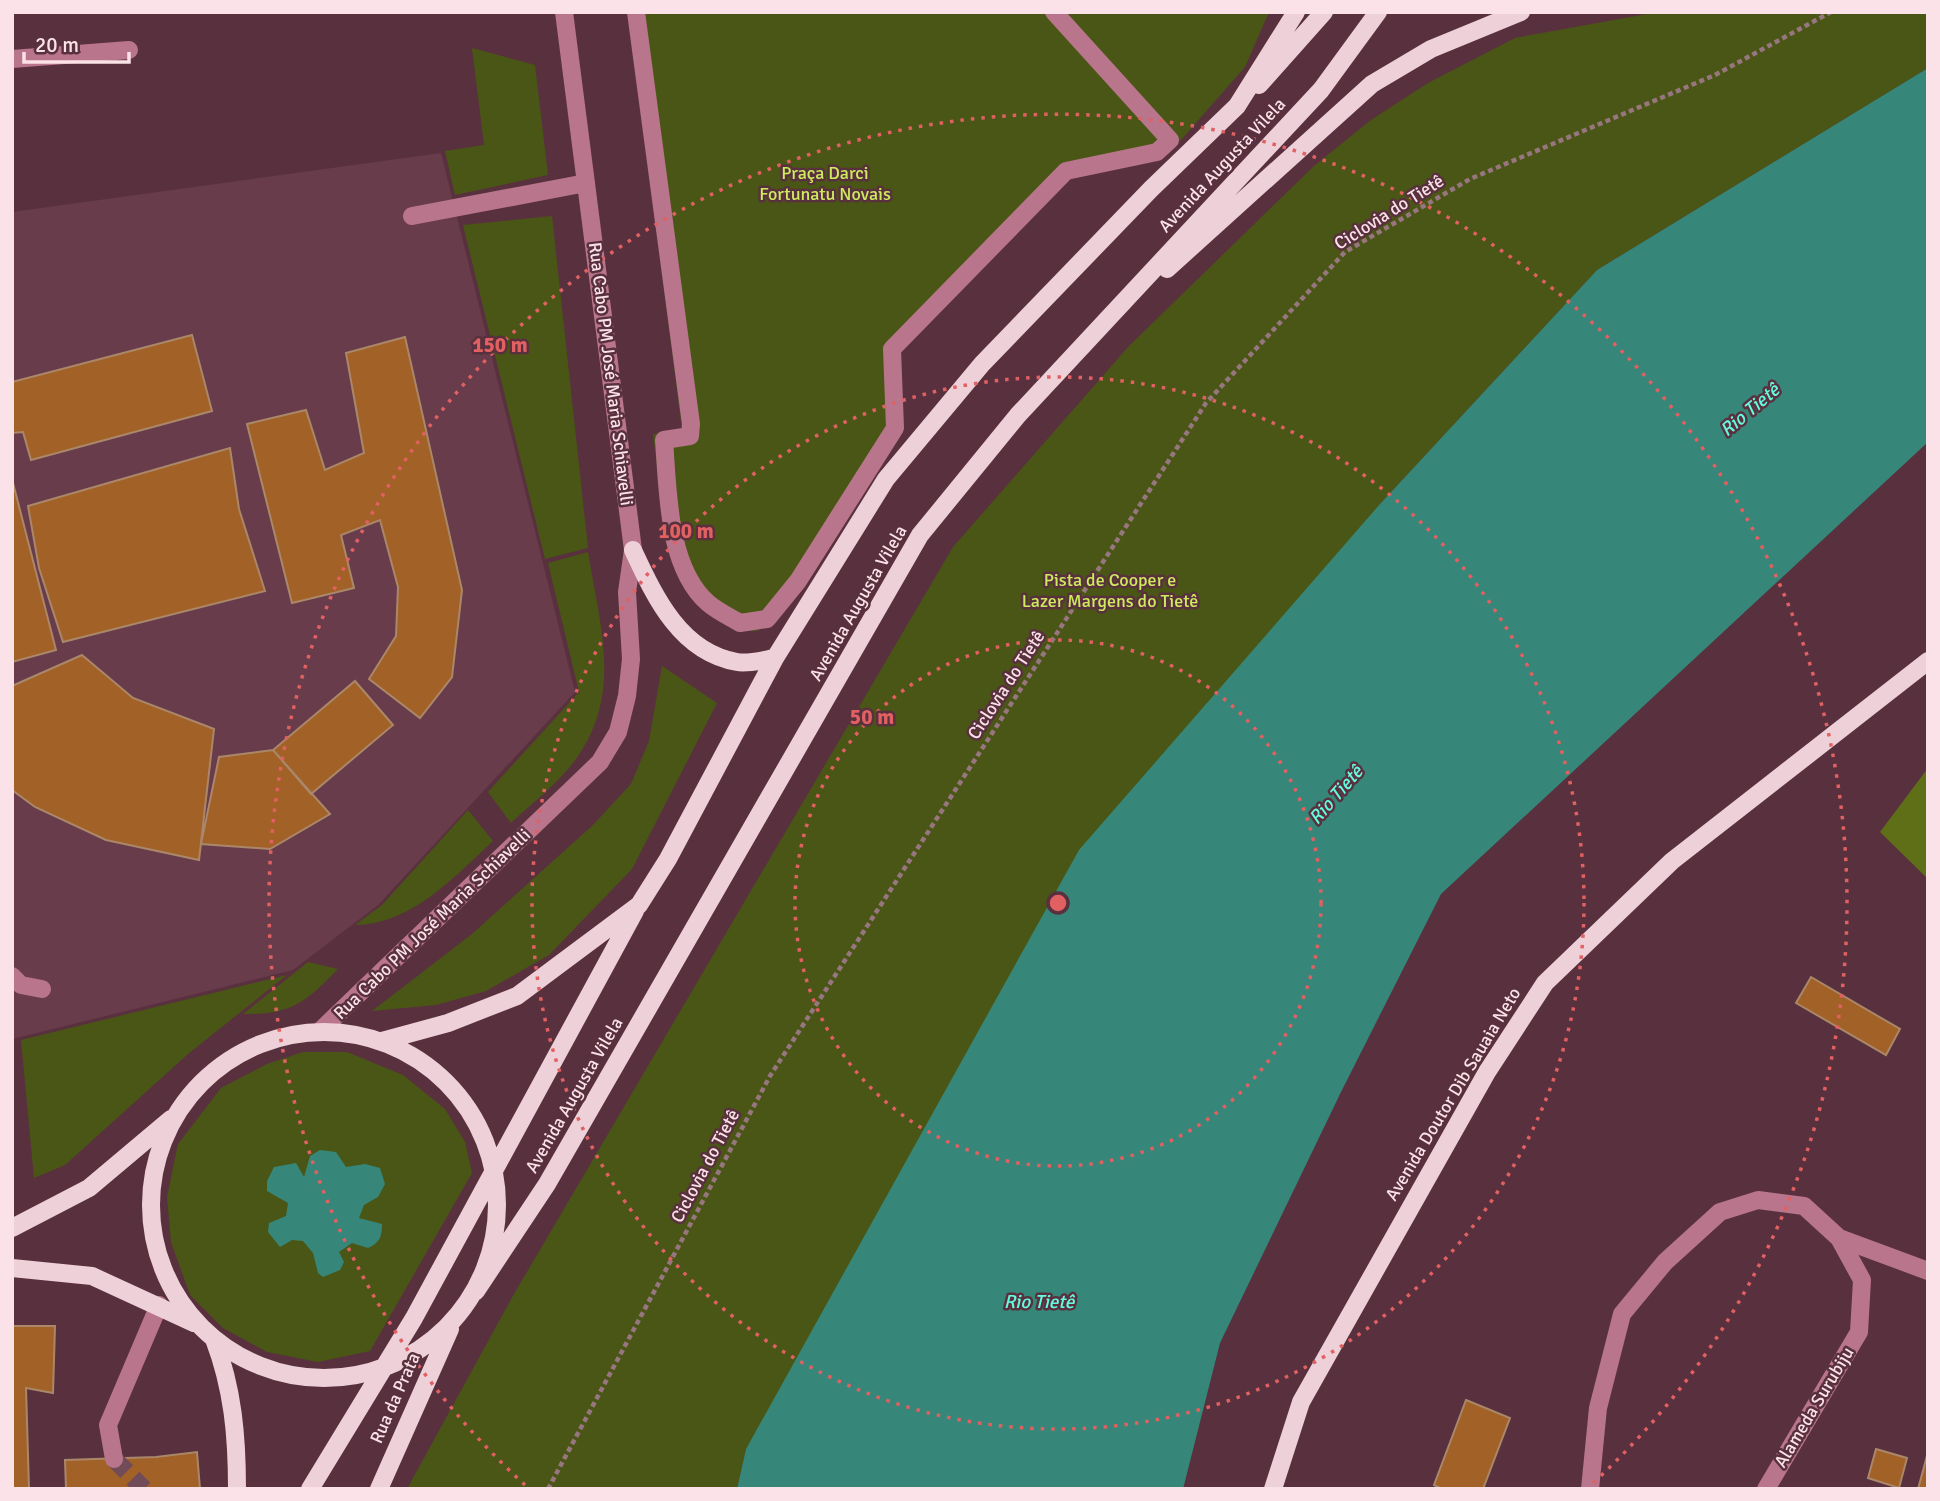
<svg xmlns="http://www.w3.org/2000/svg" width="1940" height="1501" font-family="Signika,sans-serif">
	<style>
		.built { fill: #693c4b }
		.green { fill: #4a5615 }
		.forest { fill: #5f6f17 }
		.water { fill: #368779 }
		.building { fill: #a26126; stroke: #ab876a; stroke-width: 2 }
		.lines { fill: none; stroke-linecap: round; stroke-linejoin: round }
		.minor-tunnel { stroke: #714b58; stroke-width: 18; stroke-dasharray: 18 9; stroke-linecap: butt }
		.path { stroke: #987680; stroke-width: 4.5; stroke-dasharray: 5 3.5; stroke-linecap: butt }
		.minor { stroke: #b9758b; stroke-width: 18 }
		.major { stroke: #edd0d8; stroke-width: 18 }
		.ring { fill: none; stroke: #e16062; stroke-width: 3.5; stroke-dasharray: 3.5 7 }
		.labels { text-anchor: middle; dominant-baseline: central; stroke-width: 5; stroke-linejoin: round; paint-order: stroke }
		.street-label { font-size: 18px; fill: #fbe1e8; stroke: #59313e }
		.park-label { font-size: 18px; fill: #ceea5d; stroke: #59313e }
		.water-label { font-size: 19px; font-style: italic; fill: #64fce1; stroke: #59313e }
		.centre { fill: #e16062; stroke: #59313e; stroke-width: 3.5 }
		.ring-label { font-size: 21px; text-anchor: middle; font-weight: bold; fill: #e16062; stroke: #59313e; stroke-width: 5; stroke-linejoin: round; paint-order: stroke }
	</style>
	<rect width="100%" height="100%" fill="#59313e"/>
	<path class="built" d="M441,153L575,692L378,905L293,970L12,1039V212Z"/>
	<path class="green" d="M629,12H1269L1245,67L1180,141L1159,159L1067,178L897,354L902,434L772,623L757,631H737L718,619L665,533L653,434L682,430Z
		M1658,12H1928V68L1597,270L1380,504L746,1449L737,1489H407L514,1294L953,547L1129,346L1314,166L1371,120L1428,83L1515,38Z
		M472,48L535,65L548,175L455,195L445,151L484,145Z
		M552,216L588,548L545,559L463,225Z
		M588,552C600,627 624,696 573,763C556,785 531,804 511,823L488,792L579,692L548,563Z
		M662,666L717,703L632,869L549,955L486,991L436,1005L372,1011L472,934L592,826L631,784L649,741Z
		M468,810L493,841C455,876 411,925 355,925L382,905Z
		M308,962L338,969C306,1002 291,1015 243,1014Z
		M287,975L188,1054L65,1165L34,1178L21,1040Z
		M303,1052H347L403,1075L445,1109L465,1142L472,1173L370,1351L318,1362L267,1352L223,1328L190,1295L171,1242L167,1197L178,1144L221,1088L267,1064Z"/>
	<path class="forest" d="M1928,768V879L1880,832Z"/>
	<path class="water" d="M1928,68V442L1441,894L1341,1092L1220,1343L1183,1489H737L746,1449L1079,850L1380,504L1597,270Z
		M320,1150L336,1152L346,1167L365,1164L380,1168L385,1184L378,1197L364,1205L359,1218L382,1224C382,1236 380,1243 368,1248L352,1243L339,1252L344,1262L340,1270L323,1277L318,1273L313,1253L303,1241L292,1240L280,1247L268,1232L269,1223L286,1216L288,1203L267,1191V1181L274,1167L296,1163L304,1177L310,1156Z"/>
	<path class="building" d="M192,335L212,411L31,460L23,432L12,433V382Z
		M405,337L462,590L452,677L420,718L369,679L396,636L398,587L380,520L341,535L354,588L292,603L247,424L306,410L325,470L364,453L346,353Z
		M230,448L239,509L265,591L63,642L39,568L28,506Z
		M12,479L56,650L12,662Z
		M82,655L133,698L214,729L199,860L106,840L35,807L12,790V686Z
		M355,681L393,725L311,794L273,750Z
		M273,750L330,814L270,849L201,844L219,757Z
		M1811,977L1900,1029L1886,1055L1796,1003Z
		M12,1326H55L53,1393L26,1388L29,1489H12Z
		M1466,1400L1510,1418L1483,1489H1442L1434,1485Z
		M1876,1449L1907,1458L1899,1488L1868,1478Z
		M197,1452L200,1489H66L65,1460L156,1457Z
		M1928,1452V1489H1918Z"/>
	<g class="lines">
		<path class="minor-tunnel" d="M114,1459L144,1489"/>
		<path class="path" d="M548,1489L770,1076L1206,403L1345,252L1470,179L1715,75L1831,12"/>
		<path class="minor" d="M636,12L691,424L690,436L664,440C668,490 667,567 708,603C717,611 730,617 740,623L767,619L798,581L895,428L892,349L1066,171L1157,152L1170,140L1054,12
			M12,59L129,50
			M412,216L586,183
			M12,976L21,985L42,989
			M320,1031L600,762L618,732L627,696L631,659L627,592L633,550L564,12
			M1839,1238L1928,1271
			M114,1459L108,1425L159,1305
			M1590,1489L1598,1408L1622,1314L1665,1262L1720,1212L1758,1200L1804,1206L1839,1238L1862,1280L1859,1332L1766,1489"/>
		<path class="major" d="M1259,85L1324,12
			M1167,269L1372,84L1431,49L1521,12
			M633,550C655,597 680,652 737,662C748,664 763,660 775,658
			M151 1205a173 173 0 1 1 346 0a173 173 0 1 1-346 0Z
			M382,1041L448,1023L517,996L639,905L668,859L775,658L886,479L982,364L1151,189L1237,106L1296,12
			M12,1228L89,1188L171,1119
			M12,1268L92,1276L194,1323
			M476,1291L547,1184L920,535L1018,415L1321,90L1378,12
			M214,1339C233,1389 237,1436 237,1489
			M310,1489L414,1318L635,911
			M379,1489L450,1329
			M1273,1489L1301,1402L1487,1072L1545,983L1672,861L1928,661"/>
	</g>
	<g class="ring">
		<circle cx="1058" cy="903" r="263"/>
		<circle cx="1058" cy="903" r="526"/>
		<path d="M525 1485A789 789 0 1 1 1591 1485"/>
	</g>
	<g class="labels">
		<g class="street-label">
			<text transform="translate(1222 165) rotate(-47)">Avenida Augusta Vilela</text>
			<text transform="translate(1389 212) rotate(-32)">Ciclovia do Tietê</text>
			<text transform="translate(611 374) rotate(83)">Rua Cabo PM José Maria Schiavelli</text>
			<text transform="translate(858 603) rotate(-60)">Avenida Augusta Vilela</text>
			<text transform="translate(1006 685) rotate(-57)">Ciclovia do Tietê</text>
			<text transform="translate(432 924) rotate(-44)">Rua Cabo PM José Maria Schiavelli</text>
			<text transform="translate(1453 1094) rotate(-59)">Avenida Doutor Dib Sauaia Neto</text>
			<text transform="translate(574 1095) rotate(-60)">Avenida Augusta Vilela</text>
			<text transform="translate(705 1166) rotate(-62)">Ciclovia do Tietê</text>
			<text transform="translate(395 1398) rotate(-66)">Rua da Prata</text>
			<text transform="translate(1814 1407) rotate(-59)">Alameda Surubiju</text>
		</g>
		<g class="park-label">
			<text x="825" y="173">Praça Darci<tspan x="825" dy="21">Fortunatu Novais</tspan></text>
			<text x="1110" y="580">Pista de Cooper e<tspan x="1110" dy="21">Lazer Margens do Tietê</tspan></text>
		</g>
		<g class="water-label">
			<text transform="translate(1750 410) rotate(-40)">Rio Tietê</text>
			<text transform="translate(1336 795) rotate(-49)">Rio Tietê</text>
			<text x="1039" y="1302">Rio Tietê</text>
		</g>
	</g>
	<circle cx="1058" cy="903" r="10" class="centre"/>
	<g class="ring-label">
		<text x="500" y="352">150 m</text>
		<text x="686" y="538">100 m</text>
		<text x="872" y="724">50 m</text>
	</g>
	<rect width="1940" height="1501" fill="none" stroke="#fbe1e8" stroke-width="28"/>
	<path d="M24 52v10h105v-10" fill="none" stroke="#fbe1e8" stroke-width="3.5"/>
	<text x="35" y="52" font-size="21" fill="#fbe1e8" stroke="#59313e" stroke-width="5" paint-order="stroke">20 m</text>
</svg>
